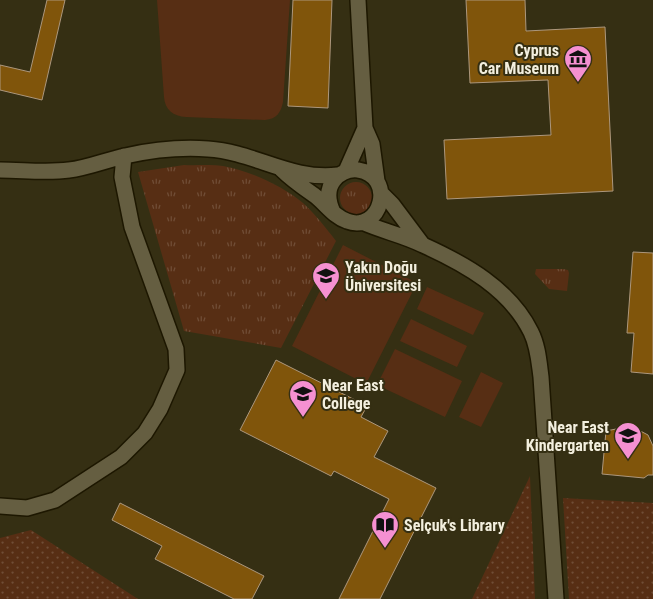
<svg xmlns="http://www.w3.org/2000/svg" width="653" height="599" font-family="'Roboto Condensed',sans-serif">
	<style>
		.grass { fill: url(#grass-tufts) }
		.park { fill: url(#park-dots) }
		.pitch { fill: #572e14 }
		.building { fill: #80550b; stroke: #ac977d }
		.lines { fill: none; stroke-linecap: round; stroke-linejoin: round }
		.street-casing { stroke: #1d1700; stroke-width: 18 }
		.street { stroke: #655e41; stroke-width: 15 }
		.labels { text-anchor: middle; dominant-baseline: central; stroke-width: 4; stroke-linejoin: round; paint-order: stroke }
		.poi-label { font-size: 16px; font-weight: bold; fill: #f3efde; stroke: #352f13; text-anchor: start }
	</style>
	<defs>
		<pattern id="grass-tufts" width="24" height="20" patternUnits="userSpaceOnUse" patternTransform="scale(1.25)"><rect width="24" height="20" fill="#572e14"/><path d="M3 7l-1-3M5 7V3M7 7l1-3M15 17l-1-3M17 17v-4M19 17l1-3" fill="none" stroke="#704d36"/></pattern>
		<pattern id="park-dots" width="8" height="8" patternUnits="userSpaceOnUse" patternTransform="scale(1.25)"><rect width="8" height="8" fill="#572e14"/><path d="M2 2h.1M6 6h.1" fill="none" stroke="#704d36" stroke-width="1.8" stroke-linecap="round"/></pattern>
	</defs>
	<rect width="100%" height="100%" fill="#352f13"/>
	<path class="grass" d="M184,165C197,166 210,164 223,166C250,171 281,185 303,203C315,214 326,228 336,241L281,348L184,331L138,172Z
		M340 198a16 16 0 1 1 32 0a16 16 0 1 1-32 0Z
		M536,269H563L568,270L569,273L567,291L549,289L535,274Z"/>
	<path class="park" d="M530,476L535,599H472Z
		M563,498L653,503V599H569Z
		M31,530L138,599H0V538Z"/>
	<path class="pitch" d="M157,0H290L283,102C281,112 277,119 265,120L186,117C173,116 165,110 164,97Z
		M343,245L417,283L366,384L292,346Z
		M427,287L484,313L473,335L417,309Z
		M411,319L467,346L457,367L400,341Z
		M395,349L462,381L445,417L377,385Z
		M481,372L503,383L481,427L459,417Z"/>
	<path class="building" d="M47,0H65L42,100L0,90V65L30,72Z
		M293,0H332L328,108L288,106Z
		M466,0H525L526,31L605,27L613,191L447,199L444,140L551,135L548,80L470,83Z
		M633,252L653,253V374L631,372L634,333H627Z
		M276,360L367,406L361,417L388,431L374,457L436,488L380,599H339L389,499L334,471L331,476L240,430Z
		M631,426L648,435L653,446V475H648L644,478L602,474L606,431Z
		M120,503L264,576L252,599H234L155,559L162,546L112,520Z"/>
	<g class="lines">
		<defs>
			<path id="street" d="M358,0L365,128L372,144L377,181
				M281,169C292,180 301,186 314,195C325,203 334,217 347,221C381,234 397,176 358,170C349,169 340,173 334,180C326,190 328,201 333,212
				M0,170C23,170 47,173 69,170C88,168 106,160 125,156C152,150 181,147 208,149C255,152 291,181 338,175
				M346,171L365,128
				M381,193L392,204L422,244
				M362,222C382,231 403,235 423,245C465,264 510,289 531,332C538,346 539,362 541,377L556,599
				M0,506L27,508L55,500L121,457L145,433L160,409L177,370L176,349L132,227L122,177L124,156"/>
		</defs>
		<use href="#street" class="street-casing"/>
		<use href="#street" class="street"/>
	</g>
	<defs>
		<symbol id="museum-pin" viewBox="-11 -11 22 30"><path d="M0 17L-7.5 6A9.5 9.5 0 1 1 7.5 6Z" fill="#f590d1" stroke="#352f13"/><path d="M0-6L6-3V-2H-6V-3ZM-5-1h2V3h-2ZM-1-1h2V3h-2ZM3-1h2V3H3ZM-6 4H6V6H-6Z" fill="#111"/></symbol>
		<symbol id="university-pin" viewBox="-11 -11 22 30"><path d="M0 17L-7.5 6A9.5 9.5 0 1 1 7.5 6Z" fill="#f590d1" stroke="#352f13"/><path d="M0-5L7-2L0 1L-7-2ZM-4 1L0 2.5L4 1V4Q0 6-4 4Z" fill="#111"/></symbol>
		<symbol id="school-pin" viewBox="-11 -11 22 30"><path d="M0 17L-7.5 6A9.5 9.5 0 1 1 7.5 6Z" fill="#f590d1" stroke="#352f13"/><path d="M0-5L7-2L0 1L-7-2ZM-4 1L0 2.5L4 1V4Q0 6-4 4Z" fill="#111"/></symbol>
		<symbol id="library-pin" viewBox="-11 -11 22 30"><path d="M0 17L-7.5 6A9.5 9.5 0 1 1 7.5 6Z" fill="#f590d1" stroke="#352f13"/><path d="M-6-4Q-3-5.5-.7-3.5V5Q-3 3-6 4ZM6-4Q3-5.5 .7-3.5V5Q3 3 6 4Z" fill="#111"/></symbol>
	</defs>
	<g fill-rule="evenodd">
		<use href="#museum-pin" x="562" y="43" width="32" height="43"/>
		<use href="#university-pin" x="310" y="260" width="32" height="43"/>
		<use href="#university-pin" x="287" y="378" width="32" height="43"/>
		<use href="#school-pin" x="612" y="420" width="32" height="43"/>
		<use href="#library-pin" x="369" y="509" width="32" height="43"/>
	</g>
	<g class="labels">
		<g class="poi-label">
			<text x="559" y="50" text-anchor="end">Cyprus<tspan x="559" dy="18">Car Museum</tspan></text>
			<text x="345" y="267">Yakın Doğu<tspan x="345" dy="18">Üniversitesi</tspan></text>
			<text x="322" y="385">Near East<tspan x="322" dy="18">College</tspan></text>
			<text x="609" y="427" text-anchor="end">Near East<tspan x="609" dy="18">Kindergarten</tspan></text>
			<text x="404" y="525">Selçuk's Library</text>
		</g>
	</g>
</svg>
